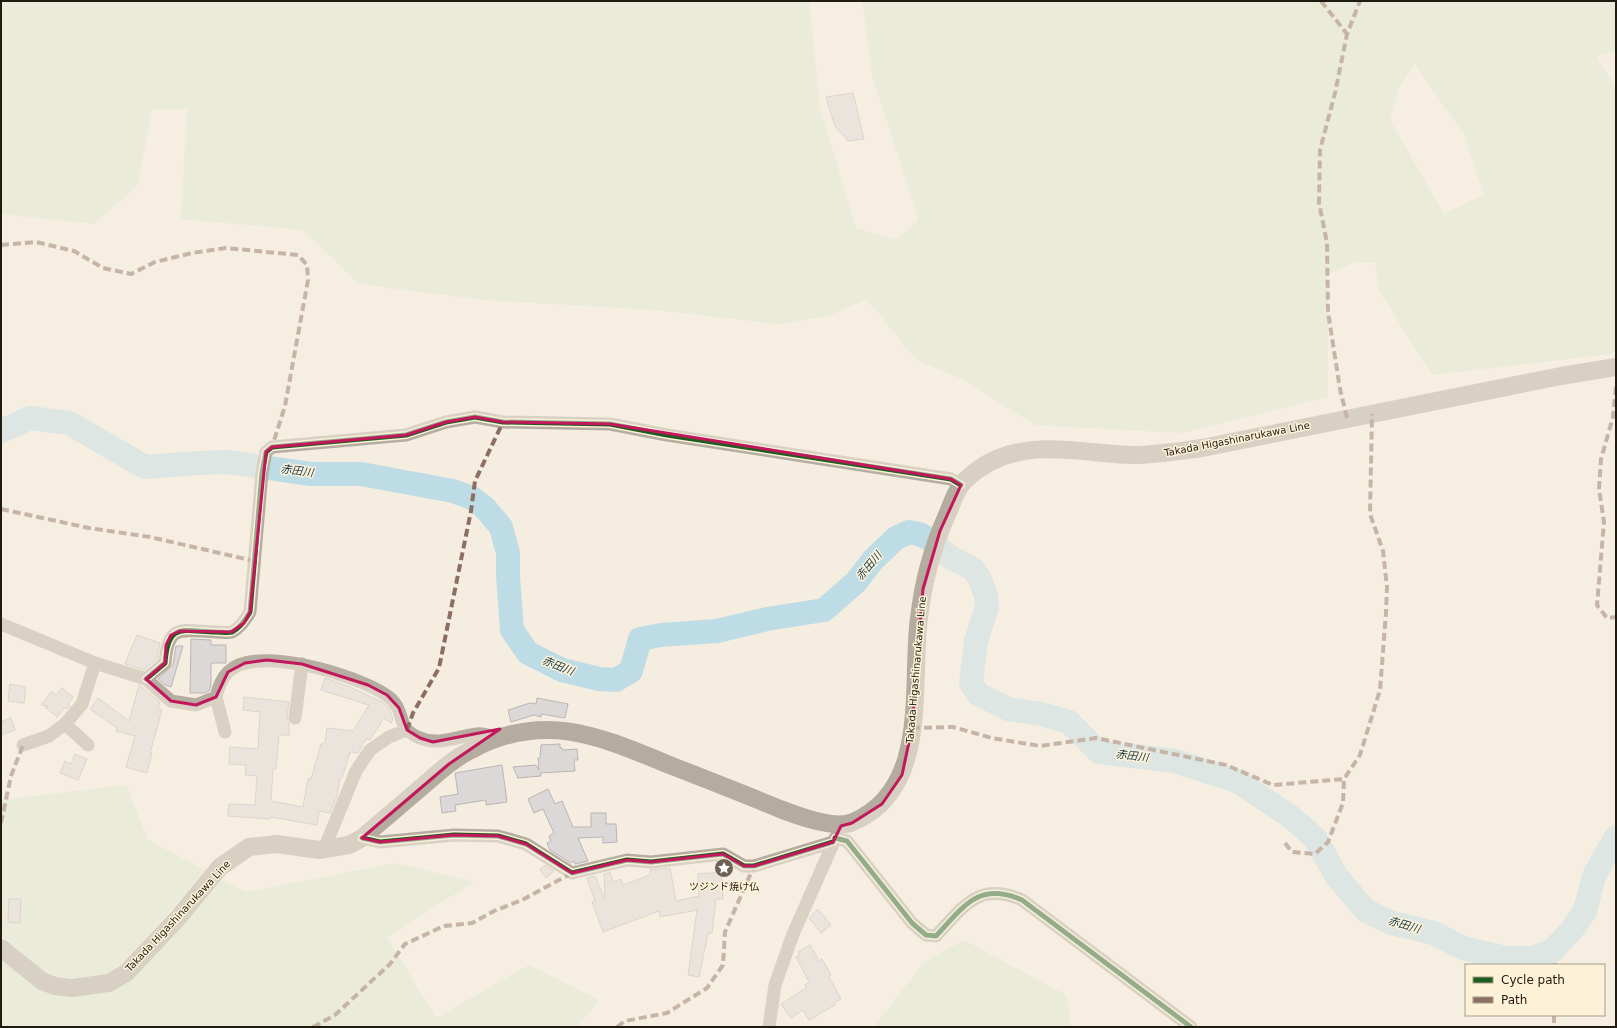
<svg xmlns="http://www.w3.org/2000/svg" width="1617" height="1028" font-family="'DejaVu Sans','Noto Sans JP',sans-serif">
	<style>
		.green { fill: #dee6d1; fill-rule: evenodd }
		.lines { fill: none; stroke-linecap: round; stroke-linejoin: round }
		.river { stroke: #bedce5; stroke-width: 24 }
		.building { fill: #ddd8d8; stroke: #bab5b5 }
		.minor { stroke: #b5ada2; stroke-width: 13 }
		.secondary { stroke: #b4ac9f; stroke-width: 18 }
		.quiet { stroke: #8d6e63; stroke-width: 4; stroke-dasharray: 8 4; stroke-linecap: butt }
		.cycleway-casing { stroke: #fdf1d8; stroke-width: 8 }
		.cycleway { stroke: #1b5e20; stroke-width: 5 }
		.marked { fill: none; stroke: #c2185b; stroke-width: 3; stroke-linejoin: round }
		.labels { text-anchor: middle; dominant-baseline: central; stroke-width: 3; stroke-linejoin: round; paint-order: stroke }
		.street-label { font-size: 10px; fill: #201b10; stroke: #fdf1d8 }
		.poi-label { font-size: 10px; fill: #201b10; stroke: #fdf1d8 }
		.water-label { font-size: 11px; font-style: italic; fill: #173f4e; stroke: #fdf1d8 }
	</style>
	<rect width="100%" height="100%" fill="#f5eee0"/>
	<path class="green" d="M1,1H809L820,108L856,228L895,240L919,220L873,79L862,1H1616V51L1597,57L1616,88V350L1611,354L1432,375L1379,291L1375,263L1356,262L1328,274V397L1181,433L1035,425L966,381L916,360L867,299L828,316L778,324L656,310L484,300L359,284L303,230L181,219L187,109H152L138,185L94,224L1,214ZM1415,64L1464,135L1484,194L1444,214L1390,120L1399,87Z
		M126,785L148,840L205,870C184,896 162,920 140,944C130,954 120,968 106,974C94,978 69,980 57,976C36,970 17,949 1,934V800Z
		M396,863L474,882L387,937L436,1018L529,965L599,1000L577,1027H1V958L38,987L111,990L220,879L246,892Z
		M964,940L1066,995L1071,1027H874L924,962Z"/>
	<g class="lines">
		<path class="river" d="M1,431L30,418L69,423L145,467L198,463L228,462L311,474H361L453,491L472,498L485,508L501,527L508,553V576L512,630L528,653L562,670L599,679L616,680L631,671L640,639L661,635L717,631L767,619L824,610L856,582L873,560L896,538L909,532L919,534L929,539L950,557L973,569L980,579L986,596L987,607L976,641L971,683L978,694L1008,709L1041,714L1069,722L1099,752L1175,761L1237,781L1291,817L1315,838L1337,877L1366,911L1392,923L1434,933L1463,948L1506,958H1532L1552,951L1571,931L1585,911L1594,876L1616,837"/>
	</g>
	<path class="building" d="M853,93L864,139L848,141L835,126L826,97Z
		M137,635L160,643L157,659L144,670L125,664Z
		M191,639L211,640V645H226V663H211V685L209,691L205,693H190Z
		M176,646H183L171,687L165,685L158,679L173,665Z
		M325,678L350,687L382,702L389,708L393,719L391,723L384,718L370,740L366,739L358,753L350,752L342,778H340L337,796L330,813L319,811L317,825L270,817V819L228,816L229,804L255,805L257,776L245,775L246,765L229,764L230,747L258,749L260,712L243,710L244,697L289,702L287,717L289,724V735H279L276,769H273L271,801L303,807L308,779H311L321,744L325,743L327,728L353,731L369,705L321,690Z
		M10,684L26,687L24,703L8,701Z
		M139,685L160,702L158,708L162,710L150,753H152L147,773L126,767L135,736L116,731L117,728L90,709L98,698L129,721Z
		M62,688L73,697L68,704L70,706L68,708H64L57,717L45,707L48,706L41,705L52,691L56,695Z
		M537,698L568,704L565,718L541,714V717L534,715L511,722L508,710L530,703L536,704Z
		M11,718L15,730L1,735V722Z
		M560,744V748H562L563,750L577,749L578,760H574L575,771L540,773L541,776L518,778L513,767L536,765L539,770L538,758H540L541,745Z
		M75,754L87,759L78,780L60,773L65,761L71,764Z
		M502,765L507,802L486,805V800L455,805L456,811L442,813L440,797L458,794L455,773Z
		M548,789L555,804L562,801L573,827H591V813H606V824H616L617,842L603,843V837L578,838L588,861L575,864L574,861L571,863L550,850L547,843L551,841L549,836L554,833L543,809L534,813L528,799Z
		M545,865L554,871L546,878L540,869Z
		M670,868L676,901L699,896L698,874L721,872L723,899H716L712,933H708L699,977L688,975L697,910L660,917L659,911L603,932L592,902L595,901L587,878L595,876L605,899L604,874L610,872L613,882L621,879L623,885L650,875V870Z
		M9,899H21L20,923L8,922Z
		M818,909L831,925L821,933L809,918Z
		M810,945L819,961L822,959L831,975L829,977L841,999L834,1003L835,1005L809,1020L803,1010L791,1018L781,1004L806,988L805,985L809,982L796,957L800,955L798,952Z"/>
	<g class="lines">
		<path class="minor" d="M1,624L95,663L146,679L171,701L196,705L216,697C218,688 221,679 228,672C256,644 357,675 386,695C403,706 399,721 407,730C410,733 417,737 420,738C439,746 458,736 477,734C483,733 491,736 497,738
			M146,679L165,663C168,622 182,631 216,632C221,632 228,633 232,632C240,628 246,619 250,612L262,473L266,452L272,447L406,435L446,422L475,417L503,422L610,424L667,435L951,479L961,485
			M216,697L225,732
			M295,718L302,664
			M65,724L88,745
			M23,745L49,736L65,724L82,704L95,663
			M362,838L380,842L454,835L498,836L526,844L572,873L627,860L651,862L723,854L744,866H754L833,842
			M835,838L847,841L912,923L926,935L936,936C964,906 979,881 1022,900L1191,1027
			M324,849L356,771L370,750L389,737L407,730
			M769,1027L775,985L793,934L836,837"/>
		<path class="secondary" d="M1,948L42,981L55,986L72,988L109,983L126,973L177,919L220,867L249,847L277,844L319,850L349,845L362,838C383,820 403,803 424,785C439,772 453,759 471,750C545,710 601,737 672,766C708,780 744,794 780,809C798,816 836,830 853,822C931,789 910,685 919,618C923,583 932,549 946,517C951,507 954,494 961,485C970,474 986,463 999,458C1040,441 1089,454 1132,455C1156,455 1179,451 1202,448L1561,376L1616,367"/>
		<path class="quiet" d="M1321,1L1347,34
			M1,245L36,242L74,251L103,268L131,274L155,262L192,253L226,248L298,255L307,265L308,280L285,406L272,447
			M1616,387L1613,417L1601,459L1599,489L1604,522L1597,605L1607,618L1616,617
			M1347,418L1340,389L1328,312L1327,243L1319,203L1320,150L1335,93L1347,34L1360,1
			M1,509L89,528L150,537L254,561
			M912,728L953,727L992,738L1040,746L1096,738L1226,765L1273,785L1344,779L1360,755L1380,690L1386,613L1387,587L1383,551L1370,514L1372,414
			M407,730L413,713L439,668L471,511L475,481L503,422
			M1,823L11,776L23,745
			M1285,843L1292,852L1315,854L1328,842L1343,803L1344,779
			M1555,965V963
			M1554,1015V1027
			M313,1027L335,1015L390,964L405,944L444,926L472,923L494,911L522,900L572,873
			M617,1027L625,1021L667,1013L707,988L723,965L725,932L754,866"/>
		<defs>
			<path id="cycleway" d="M146,679L165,663C168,622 182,631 216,632C221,632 228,633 232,632C240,628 246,619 250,612L262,473L266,452L272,447L406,435L446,422L475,417L503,422L610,424L667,435L951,479L961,485
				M362,838L380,842L454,835L498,836L526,844L572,873L627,860L651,862L723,854L744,866H754L833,842
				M835,838L847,841L912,923L926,935L936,936C964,906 979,881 1022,900L1191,1027"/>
		</defs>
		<use href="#cycleway" class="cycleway-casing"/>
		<use href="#cycleway" class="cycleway"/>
	</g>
	<path d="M0 0H1617V1028H0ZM475,417L503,422L610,424L951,479L961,485L940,531L923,589L912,728L902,775L882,804L852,823L841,826L833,842L754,866H744L723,854L651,862L627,860L572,873L526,844L498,836L454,835L380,842L362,838L449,764L500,729L433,742L420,738L407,730L399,708L387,695L368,685L302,664L267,660L245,663L228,672L216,697L196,705L171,701L146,679L165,663L166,645L171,635L180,631L231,632L244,623L250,612L266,452L272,447L406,435L446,422Z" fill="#f5eee0" fill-opacity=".55" fill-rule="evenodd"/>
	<path class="marked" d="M475,417L503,422L610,424L951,479L961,485L940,531L923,589L912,728L902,775L882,804L852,823L841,826L833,842L754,866H744L723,854L651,862L627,860L572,873L526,844L498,836L454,835L380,842L362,838L449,764L500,729L433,742L420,738L407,730L399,708L387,695L368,685L302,664L267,660L245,663L228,672L216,697L196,705L171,701L146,679L165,663L166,645L171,635L180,631L231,632L244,623L250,612L266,452L272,447L406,435L446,422Z"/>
	<defs>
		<symbol id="sight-disc" viewBox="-11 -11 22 22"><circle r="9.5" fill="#6b6559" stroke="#fdf1d8"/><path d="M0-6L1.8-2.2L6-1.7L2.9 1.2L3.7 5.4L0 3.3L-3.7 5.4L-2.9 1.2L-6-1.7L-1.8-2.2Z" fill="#fff"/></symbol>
	</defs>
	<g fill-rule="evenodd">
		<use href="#sight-disc" x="713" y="857" width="22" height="22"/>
	</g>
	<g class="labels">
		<g class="street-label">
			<text transform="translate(1237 439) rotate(-11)">Takada Higashinarukawa Line</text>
			<text transform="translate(916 670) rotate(-85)">Takada Higashinarukawa Line</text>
			<text transform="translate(178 916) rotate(-47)">Takada Higashinarukawa Line</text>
		</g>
		<g class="poi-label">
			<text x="724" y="886">ツジンド焼け仏</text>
		</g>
		<g class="water-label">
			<text transform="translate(297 471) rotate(7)">赤田川</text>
			<text transform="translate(869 566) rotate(-50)">赤田川</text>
			<text transform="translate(558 666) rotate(22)">赤田川</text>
			<text transform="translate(1132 756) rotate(7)">赤田川</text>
			<text transform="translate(1404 925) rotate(16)">赤田川</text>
		</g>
	</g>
	<rect width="1617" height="1028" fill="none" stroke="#201b10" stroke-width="4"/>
	<rect x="1465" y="964" width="140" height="52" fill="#fdf1d8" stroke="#a59b88"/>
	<rect x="1473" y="977" width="20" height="6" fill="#1b5e20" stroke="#a59b88"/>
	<text x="1501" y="984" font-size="12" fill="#201b10">Cycle path</text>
	<rect x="1473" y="997" width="20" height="6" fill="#8d6e63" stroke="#a59b88"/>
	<text x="1501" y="1004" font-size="12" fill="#201b10">Path</text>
</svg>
